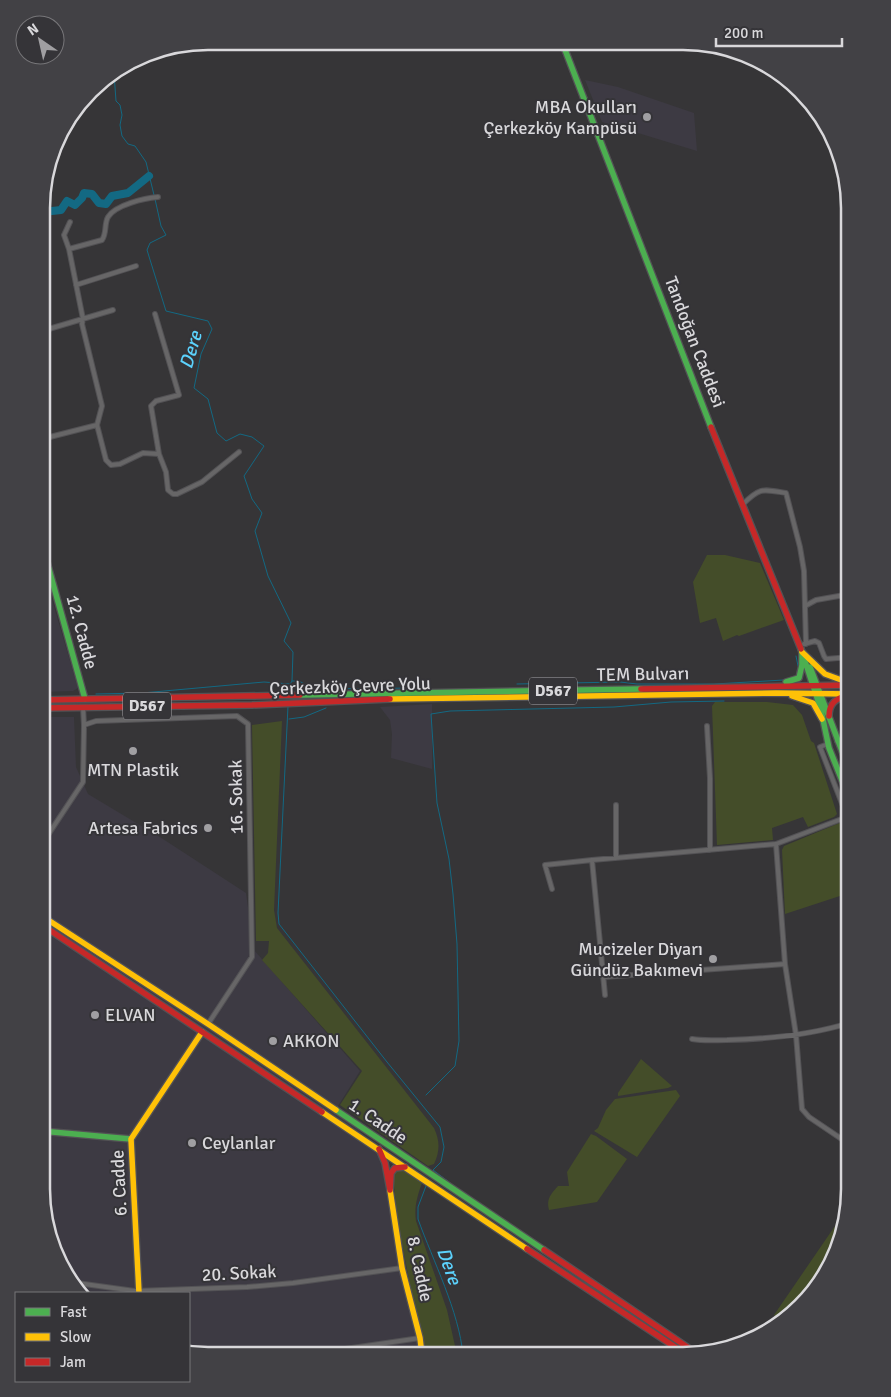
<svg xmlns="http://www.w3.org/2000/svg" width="891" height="1397" font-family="Signika,sans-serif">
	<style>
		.built { fill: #3d3a43 }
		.green { fill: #444d29 }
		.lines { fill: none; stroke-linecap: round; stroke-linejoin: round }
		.stream { stroke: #136983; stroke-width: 1 }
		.river { stroke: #136983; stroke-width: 8 }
		.street-casing { stroke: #535255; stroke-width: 6 }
		.fast-casing { stroke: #535255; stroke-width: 8 }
		.slow-casing { stroke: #535255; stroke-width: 8 }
		.jam-casing { stroke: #535255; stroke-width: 8 }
		.street { stroke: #676667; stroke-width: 4 }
		.fast { stroke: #4caf50; stroke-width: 5.5 }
		.slow { stroke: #ffc107; stroke-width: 5.5 }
		.jam { stroke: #c62828; stroke-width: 5.5 }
		.poi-dot { fill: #a09fa2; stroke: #353438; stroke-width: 2 }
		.labels { text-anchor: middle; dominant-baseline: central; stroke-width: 4; stroke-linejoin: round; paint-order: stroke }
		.shield { fill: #353438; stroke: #a8a7aa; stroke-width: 1 }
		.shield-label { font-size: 16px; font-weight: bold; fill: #d9d8db }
		.poi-label { font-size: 18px; fill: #d9d8db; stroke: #353438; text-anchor: end }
		.street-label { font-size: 18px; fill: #d9d8db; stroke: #353438 }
		.water-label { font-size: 19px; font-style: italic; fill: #5cd2fc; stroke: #353438 }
		.rim { fill: none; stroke: #d9d8db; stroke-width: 2.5 }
	</style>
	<rect width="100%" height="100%" fill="#363537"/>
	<path class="built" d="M585,80L618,87L694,113L697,151L602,122Z
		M42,566L78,688L73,691L42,692Z
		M432,704V769L391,758L392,734L390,720L380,707Z
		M42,717H74L76,767L88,794L163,839L246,893L254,950L360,1071L338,1106L379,1153L405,1269L422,1355L189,1354V1293H85L54,1252L41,1189Z"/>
	<path class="green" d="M707,555H725L760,563L784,620L739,636L737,635L723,641L716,618L700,623L693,582Z
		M715,702H767L793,705L802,715L811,741L814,743L837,814L834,817L808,827L803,817L772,828L773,840L717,845L712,706Z
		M282,721L274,910L277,928L434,1128C440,1141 440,1151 434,1164L428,1166L340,1105L362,1071L262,960L268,953L269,941H256L252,725Z
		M842,822L850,842L849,893L785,914L782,850L784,846Z
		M641,1059L672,1086L668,1088L618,1096V1093Z
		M676,1090L680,1096L637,1157L594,1131L598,1128L606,1110L615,1099Z
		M591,1134L596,1136L627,1159L597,1202L549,1210C546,1199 551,1194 558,1186H569L567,1172Z
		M402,1169L422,1183C417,1197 414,1207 416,1221L447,1310L457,1355H424L398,1224L393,1177L395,1171Z
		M848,1207L837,1252L815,1290L778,1319L774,1315Z"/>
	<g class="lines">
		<path class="stream" d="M114,73L116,101L120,105L122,115L120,125L122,136L128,144L135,146L146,162L154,195
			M155,199L161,226L166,235L150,243L147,250L166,311L208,321L212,329L201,354L194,388L208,399L217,433L226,441L240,434L252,437L264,446L244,476L252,499L262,513L255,531L268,576L291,623L284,641L293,652L292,681L289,686V692
			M796,656L798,666
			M292,681H299L314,689L417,688
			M517,684L620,682L637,684H714L784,680
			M96,694L142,693L264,682L290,684
			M288,706L278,913L279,924L387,1062L440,1127L444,1147L441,1162L433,1170L449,1182
			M289,719L304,717L326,708
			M426,1095L455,1066L459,1041L457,944L453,894L449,859L437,803L431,714L450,711L614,707L671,702L724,701
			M426,1186L418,1207V1219C433,1261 459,1311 463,1355"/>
		<path class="river" d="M43,212L61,210L67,201L75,205L82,198L84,193L92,194L99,203L106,204L112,196L128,193L149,176"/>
		<defs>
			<path id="street" d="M70,222L64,235L69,249L83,319L82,324L102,406L97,425L106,460L111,465L120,464L143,453L159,454
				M69,249L102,240C107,233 104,224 108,217C115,205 145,198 158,197
				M76,285L136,266
				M155,314L179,395L156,401L151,406L159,454L166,472L168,490L173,494H177L202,482L239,452
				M42,331L113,310
				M42,439L97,425
				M742,505C760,487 762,489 786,493L800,547L804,571L806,644
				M805,606L816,600L850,594
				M804,644L815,641L819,643L824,656L826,659L850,657
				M84,725L96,721L237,716L248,724L252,957L208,1024
				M707,726L710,778V850
				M837,741L850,738
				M828,744L820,747L850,824
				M42,844L83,782L84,725L83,707
				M616,858V805
				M592,860L605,995
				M552,889L545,865L592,860L776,844L847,817
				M785,964L796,1035L802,1109L809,1117L849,1144
				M603,977L785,964L776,844
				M692,1039C703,1041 715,1040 727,1040C767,1039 811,1035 849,1023
				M77,1283L135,1291L247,1287L293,1283L402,1268
				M304,1355L420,1338"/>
			<path id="fast" d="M562,42L711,427
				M42,544L85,699
				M801,649L821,710L829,748L850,800
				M810,667L850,772
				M786,682L799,678L802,665V652
				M300,695L641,689
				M336,1110L544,1250
				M41,1131L131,1139"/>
			<path id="slow" d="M802,652L825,674L844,681
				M792,696L813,703L822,719
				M390,699L776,693L850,694
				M42,916L208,1024L336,1110
				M322,1112L527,1249
				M390,1190L402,1268L420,1338L422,1355
				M139,1293L131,1139L202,1032"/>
			<path id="jam" d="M711,427L801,649
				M641,689L850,685
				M42,700L300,695
				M42,708L252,705L390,699
				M829,716C829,703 836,699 847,695
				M42,925L322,1112
				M379,1149L385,1163L390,1190L391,1173L395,1168L405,1167
				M527,1249L687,1355
				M544,1250L696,1353"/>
		</defs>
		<use href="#street" class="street-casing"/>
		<use href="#fast" class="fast-casing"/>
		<use href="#slow" class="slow-casing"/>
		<use href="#jam" class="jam-casing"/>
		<use href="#street" class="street"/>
		<use href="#fast" class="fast"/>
		<use href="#slow" class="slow"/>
		<use href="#jam" class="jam"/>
	</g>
	<g class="poi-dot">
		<circle cx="647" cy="117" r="5"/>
		<circle cx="133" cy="751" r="5"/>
		<circle cx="208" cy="828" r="5"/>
		<circle cx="713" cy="959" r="5"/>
		<circle cx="95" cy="1015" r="5"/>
		<circle cx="273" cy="1041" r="5"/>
		<circle cx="192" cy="1143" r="5"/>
	</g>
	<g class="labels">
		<g class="shield">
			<rect x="529" y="677.5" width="48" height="27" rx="4"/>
			<rect x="123" y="692.5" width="48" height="27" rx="4"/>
		</g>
		<g class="shield-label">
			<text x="553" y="691">D567</text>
			<text x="147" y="706">D567</text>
		</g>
		<g class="poi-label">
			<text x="637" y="107">MBA Okulları<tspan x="637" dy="21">Çerkezköy Kampüsü</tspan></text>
			<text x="133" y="770" text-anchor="middle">MTN Plastik</text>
			<text x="198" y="828">Artesa Fabrics</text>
			<text x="703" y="949">Mucizeler Diyarı<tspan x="703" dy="21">Gündüz Bakımevi</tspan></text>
			<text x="105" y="1015" text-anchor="start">ELVAN</text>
			<text x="283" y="1041" text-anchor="start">AKKON</text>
			<text x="202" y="1143" text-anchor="start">Ceylanlar</text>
		</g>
		<g class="street-label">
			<text transform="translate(695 342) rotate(69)">Tandoğan Caddesi</text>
			<text transform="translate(82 632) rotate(75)">12. Cadde</text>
			<text transform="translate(643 674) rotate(-1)">TEM Bulvarı</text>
			<text transform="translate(350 686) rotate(-2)">Çerkezköy Çevre Yolu</text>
			<text transform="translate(236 797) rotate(-91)">16. Sokak</text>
			<text transform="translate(378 1121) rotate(34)">1. Cadde</text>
			<text transform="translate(119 1183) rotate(-93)">6. Cadde</text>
			<text transform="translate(420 1269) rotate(78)">8. Cadde</text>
			<text transform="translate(239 1273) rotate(-3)">20. Sokak</text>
		</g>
		<g class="water-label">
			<text transform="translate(191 350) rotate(-74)">Dere</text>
			<text transform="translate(449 1266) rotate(70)">Dere</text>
		</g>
	</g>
	<path d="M0 0H891V1397H0ZM208 50H683A158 158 0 0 1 841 208V1189A158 158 0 0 1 683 1347H208A158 158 0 0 1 50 1189V208A158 158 0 0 1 208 50Z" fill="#424145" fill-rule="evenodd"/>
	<path class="rim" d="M208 50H683A158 158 0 0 1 841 208V1189A158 158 0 0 1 683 1347H208A158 158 0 0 1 50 1189V208A158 158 0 0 1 208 50Z"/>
	<rect x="15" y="1292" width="175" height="90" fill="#353438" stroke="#777679"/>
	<rect x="25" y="1308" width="25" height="8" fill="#4caf50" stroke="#777679"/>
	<text x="60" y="1317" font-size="15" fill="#d9d8db">Fast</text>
	<rect x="25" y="1333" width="25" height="8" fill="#ffc107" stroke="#777679"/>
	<text x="60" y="1342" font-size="15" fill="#d9d8db">Slow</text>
	<rect x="25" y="1358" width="25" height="8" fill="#c62828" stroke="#777679"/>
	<text x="60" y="1367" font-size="15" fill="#d9d8db">Jam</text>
	<g transform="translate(40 40) rotate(326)"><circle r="24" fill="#353438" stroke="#777679"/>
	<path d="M0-4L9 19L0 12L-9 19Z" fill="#a09fa2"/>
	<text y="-8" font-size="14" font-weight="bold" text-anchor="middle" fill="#d9d8db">N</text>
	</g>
	<path d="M716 38v8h126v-8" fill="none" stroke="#d9d8db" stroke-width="2.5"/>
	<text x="724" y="38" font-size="15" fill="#d9d8db" stroke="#353438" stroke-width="4" paint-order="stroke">200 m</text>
</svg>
